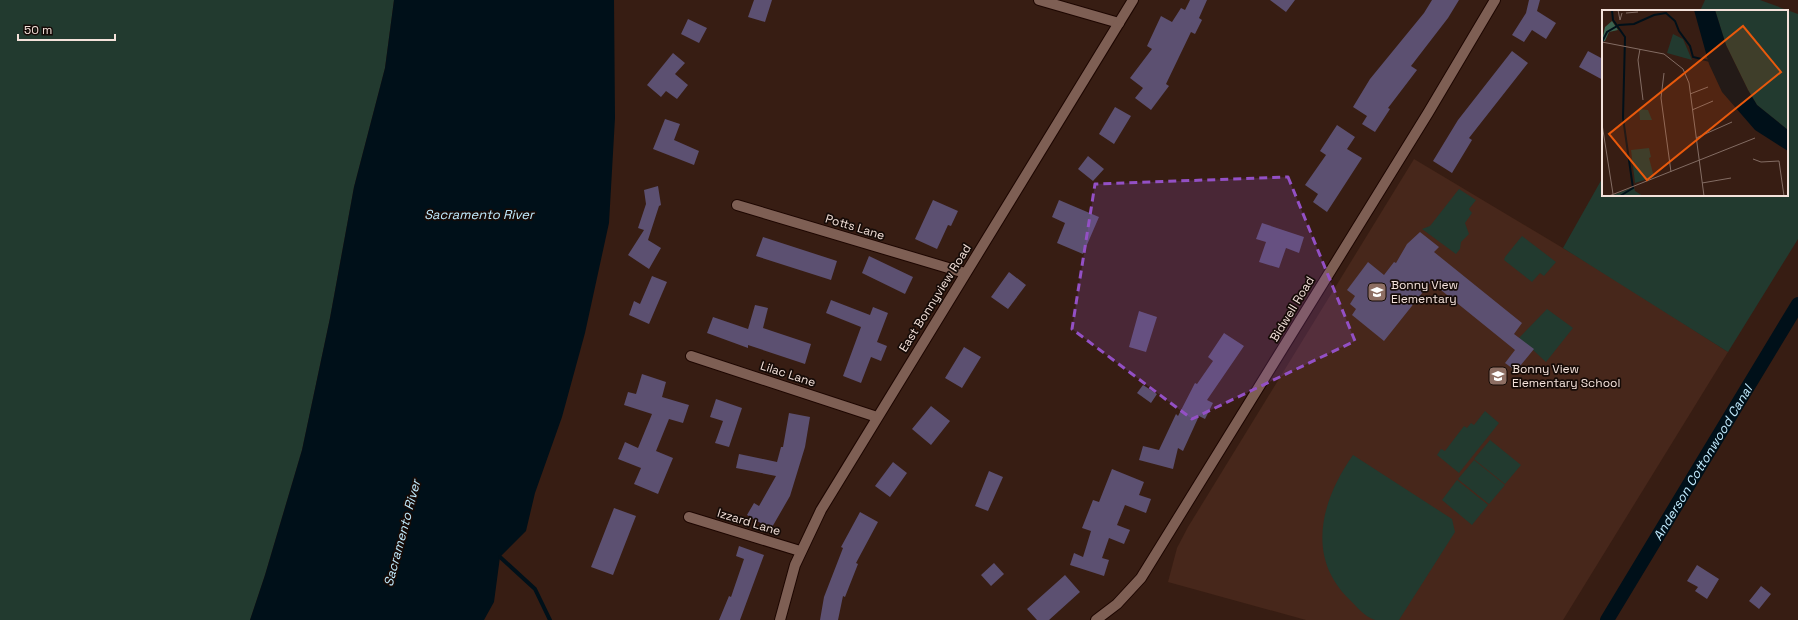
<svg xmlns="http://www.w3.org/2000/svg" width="1798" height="620" font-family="'Space Grotesk',sans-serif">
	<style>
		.built { fill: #47271b }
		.green { fill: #223a2f }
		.water { fill: #001019 }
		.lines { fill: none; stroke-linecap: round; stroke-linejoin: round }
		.stream { stroke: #001019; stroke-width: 4 }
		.canal { stroke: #001019; stroke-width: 14 }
		.building { fill: #5c5071 }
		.minor-casing { stroke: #1d0601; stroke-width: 12 }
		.tertiary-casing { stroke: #1d0601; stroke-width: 12 }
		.minor { stroke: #7e5f54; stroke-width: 10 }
		.tertiary { stroke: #7e5f54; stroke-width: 10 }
		.marked { fill: #9350c5; fill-opacity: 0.2; stroke: #9350c5; stroke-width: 3; stroke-dasharray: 8 5; stroke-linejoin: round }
		.labels { text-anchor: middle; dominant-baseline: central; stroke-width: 3.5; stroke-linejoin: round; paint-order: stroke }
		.street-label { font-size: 12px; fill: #f4e2db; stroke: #160b07 }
		.poi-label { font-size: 12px; fill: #f4e2db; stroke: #160b07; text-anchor: start }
		.water-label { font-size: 13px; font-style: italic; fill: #c1ebfe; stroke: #160b07 }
		.inset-river { fill: none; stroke: #001019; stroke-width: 2 }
		.inset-road { fill: none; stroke: #836c63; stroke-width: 1 }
		.view { fill: #e8590c; fill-opacity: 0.15; stroke: #e8590c; stroke-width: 2 }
		.inset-edge { fill: none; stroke: #f4e2db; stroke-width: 2 }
	</style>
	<rect width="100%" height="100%" fill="#371d13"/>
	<path class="built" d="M1414,159L1613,278L1728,352L1563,620H1306L1168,582L1177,548L1188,527Z"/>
	<path class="green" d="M0,0H394L385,68L354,187L330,318L302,450L265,575L250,620H0Z
		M1705,0H1760L1798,14V239L1728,352L1563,248L1603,177V195H1787V11H1700Z
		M1459,189L1476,200L1469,209L1472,213L1465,223L1469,234L1461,242L1460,249L1456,254L1422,229L1430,226Z
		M1522,236L1556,262L1544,276L1540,273L1532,282L1504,260L1505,257Z
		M1547,309L1573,328L1546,362L1533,350L1518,339Z
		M1485,411L1499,423L1459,473L1437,455L1441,449L1445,451L1464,426L1467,428L1471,423L1474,425Z
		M1490,440L1521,465L1505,484L1474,459Z
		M1353,455L1452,519L1455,532L1399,620C1392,620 1381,620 1375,620C1365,617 1356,606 1349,599C1305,556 1322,499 1353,455Z
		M1474,460L1505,485L1489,504L1458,479Z
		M1457,480L1488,505L1472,525L1442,500Z"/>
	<path class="water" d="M394,0H614L615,118L609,223L585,333L562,417L535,493L526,531L500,557L494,602L484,620H250L265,575L302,450L330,318L354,187L385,68Z"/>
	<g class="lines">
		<path class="stream" d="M500,557L535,589L550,620"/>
		<path class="canal" id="s1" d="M1607,620L1798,304"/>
	</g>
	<path class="building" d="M754,0H772L765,22L748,17Z
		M1190,0H1207L1199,18L1202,20L1195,34L1191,32L1166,84L1169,86L1151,110L1135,98L1143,88L1130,78L1152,49L1147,46L1161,16L1172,22L1181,8L1185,10Z
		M1270,0H1295L1286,12Z
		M1432,0H1459L1448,18L1411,66L1417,70L1388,108L1390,109L1375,132L1362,124L1367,116L1353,107L1370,79L1424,13Z
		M1529,0H1540L1537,11L1556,23L1546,39L1532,30L1524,42L1512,35L1526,13Z
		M688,19L707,28L699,43L681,34Z
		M1512,51L1528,63L1469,138L1472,140L1452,173L1433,161L1458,120Z
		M1588,51L1603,59V80L1579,67Z
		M673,53L685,63L675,74L688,85L677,99L666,91L661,97L647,85Z
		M1115,107L1131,116L1114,144L1099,134Z
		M665,119L680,124L674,140L699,151L694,165L653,149Z
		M1337,125L1355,137L1347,149L1362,158L1327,212L1313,202L1318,194L1305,185L1326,155L1320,151Z
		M1088,156L1104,169L1093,181L1078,169Z
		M658,186L661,205L659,206L648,240L661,248L649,269L628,255L644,230L638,228L646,204L644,190Z
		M933,200L958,211L951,226L948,225L937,249L915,239Z
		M1059,200L1099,217L1083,254L1057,243L1065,223L1052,217Z
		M1262,223L1304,237L1299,253L1286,248L1279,268L1259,262L1266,242L1256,239Z
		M1420,232L1439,247L1434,252L1522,323L1514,334L1534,349L1516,371L1505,363L1515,350L1431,282L1384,341L1352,315L1356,309L1350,304L1355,296L1347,290L1368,262L1384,275L1394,262L1396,263L1407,244Z
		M763,237L837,261L831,280L756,256Z
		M869,256L913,277L905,294L862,273Z
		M1009,272L1026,285L1008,309L991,297Z
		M652,276L667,282L649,324L629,315L634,301L640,304Z
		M831,300L870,315L873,307L888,313L877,342L887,346L881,361L871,357L861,383L843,376L861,327L826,313Z
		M755,305L768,308L763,328L811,344L805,364L748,345V348L707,333L713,317L748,329Z
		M1139,311L1157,317L1146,352L1129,347Z
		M1224,333L1244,346L1207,400L1213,403L1205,419L1199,416L1183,451L1178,448L1173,469L1139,460L1143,446L1159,450L1176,414L1178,416L1195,383L1197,384L1213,361L1208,357Z
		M964,347L981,357L962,388L945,378Z
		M642,374L666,382L662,397L689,405L683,423L669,419L656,451L673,458L658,494L634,484L641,468L618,459L625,442L638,448L652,414L624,405L628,392L636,394Z
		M1143,385L1157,394L1151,403L1137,393Z
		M716,399L742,408L729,447L715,443L723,421L710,417Z
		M931,406L950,421L931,445L912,429Z
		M789,413L810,417L805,447L790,496L771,529L747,515L754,503L759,506L776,476L736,468L739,454L777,462L781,447H783Z
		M893,462L907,473L890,497L875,486Z
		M1112,469L1144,482L1139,495L1151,499L1146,513L1125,505L1117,525L1130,530L1124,544L1109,538L1102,558L1109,560L1104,576L1070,565L1074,553L1083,557L1091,531L1082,528L1093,500L1099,502Z
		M989,471L1003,477L988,511L975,506Z
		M614,508L636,516L613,575L591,567Z
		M860,512L878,522L856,563L858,564L845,597L843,596L838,620H820L824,597L843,548L841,547Z
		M739,546L764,555L740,620H719L729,596L731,597L744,559L736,556Z
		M994,563L1004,574L991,586L981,575Z
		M1697,565L1719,579L1707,599L1695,591L1698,587L1687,581Z
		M1065,575L1080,592L1049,620H1037L1027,609Z
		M1761,586L1771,594L1759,609L1749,601Z"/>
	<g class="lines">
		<defs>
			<path id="minor" d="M1039,0L1119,23
				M737,205L965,273
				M691,356L877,417
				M689,517L800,551
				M1096,620L1117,604L1141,578L1428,113L1495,0"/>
			<path id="tertiary" d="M780,620L795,565L821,510L1133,0"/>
		</defs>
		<use href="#minor" class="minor-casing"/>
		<use href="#tertiary" class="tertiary-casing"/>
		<use href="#minor" class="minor"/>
		<use href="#tertiary" class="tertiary"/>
	</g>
	<path class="marked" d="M1288,177L1355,341L1192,419L1072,329L1095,184Z"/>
	<defs>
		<symbol id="school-square" viewBox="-11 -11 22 22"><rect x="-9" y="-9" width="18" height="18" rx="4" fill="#8d6e63" stroke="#160b07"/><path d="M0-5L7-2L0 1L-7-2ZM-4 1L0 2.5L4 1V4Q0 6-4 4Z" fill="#fff"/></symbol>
	</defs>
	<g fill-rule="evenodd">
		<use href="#school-square" x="1366" y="281" width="22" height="22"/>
		<use href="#school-square" x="1487" y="365" width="22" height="22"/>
	</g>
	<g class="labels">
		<g class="street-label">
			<text transform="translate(855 227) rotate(17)">Potts Lane</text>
			<text transform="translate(935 298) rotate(-58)">East Bonnyview Road</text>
			<text transform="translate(1292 309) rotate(-59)">Bidwell Road</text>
			<text transform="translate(788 374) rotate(18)">Lilac Lane</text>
			<text transform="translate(749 522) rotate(17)">Izzard Lane</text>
		</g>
		<g class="poi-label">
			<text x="1391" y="285">Bonny View<tspan x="1391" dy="14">Elementary</tspan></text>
			<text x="1512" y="369">Bonny View<tspan x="1512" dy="14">Elementary School</tspan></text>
		</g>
		<g class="water-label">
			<text x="479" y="214">Sacramento River</text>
			<text stroke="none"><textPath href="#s1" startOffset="184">Anderson Cottonwood Canal</textPath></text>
			<text transform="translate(402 533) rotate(-75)">Sacramento River</text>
		</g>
	</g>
	<g transform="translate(1602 10)">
		<rect width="186" height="186" fill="#371d13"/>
		<path d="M113,0H186V120L155,95L146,80L124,35ZM71,24L81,29L90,50L65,43ZM37,99L46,100L50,110H38ZM47,138L49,147L47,148L52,167L33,173L29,140ZM32,177L33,181L41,186H9Z" fill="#223a2f"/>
		<path d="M10,11L16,20L7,22L3,31H0L3,17Z" fill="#3a624f"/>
		<path d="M92,0H113L124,35L146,80L155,95L186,120V141L153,120L120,82L107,54Z" fill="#001019"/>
		<path class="inset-river" d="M10,0L11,10L23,27L21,108L31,178L18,186M0,32L5,22L17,15L32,14L52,5L64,3L73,11L77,21L88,36L91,47L108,51"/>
		<path class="inset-road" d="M16,0L18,10L20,3M24,3L36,2M0,32L62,44L81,59L87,73L102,186M38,39L36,50L41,90M62,63L59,88L69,162M88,84L106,77M90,100L111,91M0,114L11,184M94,128L130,112M151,149L159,152L177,151L182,186M100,173L129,168M7,186L153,128"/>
		<path class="view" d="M141,16L179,62L45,170L7,124Z"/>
		<rect width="186" height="186" class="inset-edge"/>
	</g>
	<path d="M18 34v6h97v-6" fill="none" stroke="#f4e2db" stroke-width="2"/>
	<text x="24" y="34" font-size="12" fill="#f4e2db" stroke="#160b07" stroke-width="3" paint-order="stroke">50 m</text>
</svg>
